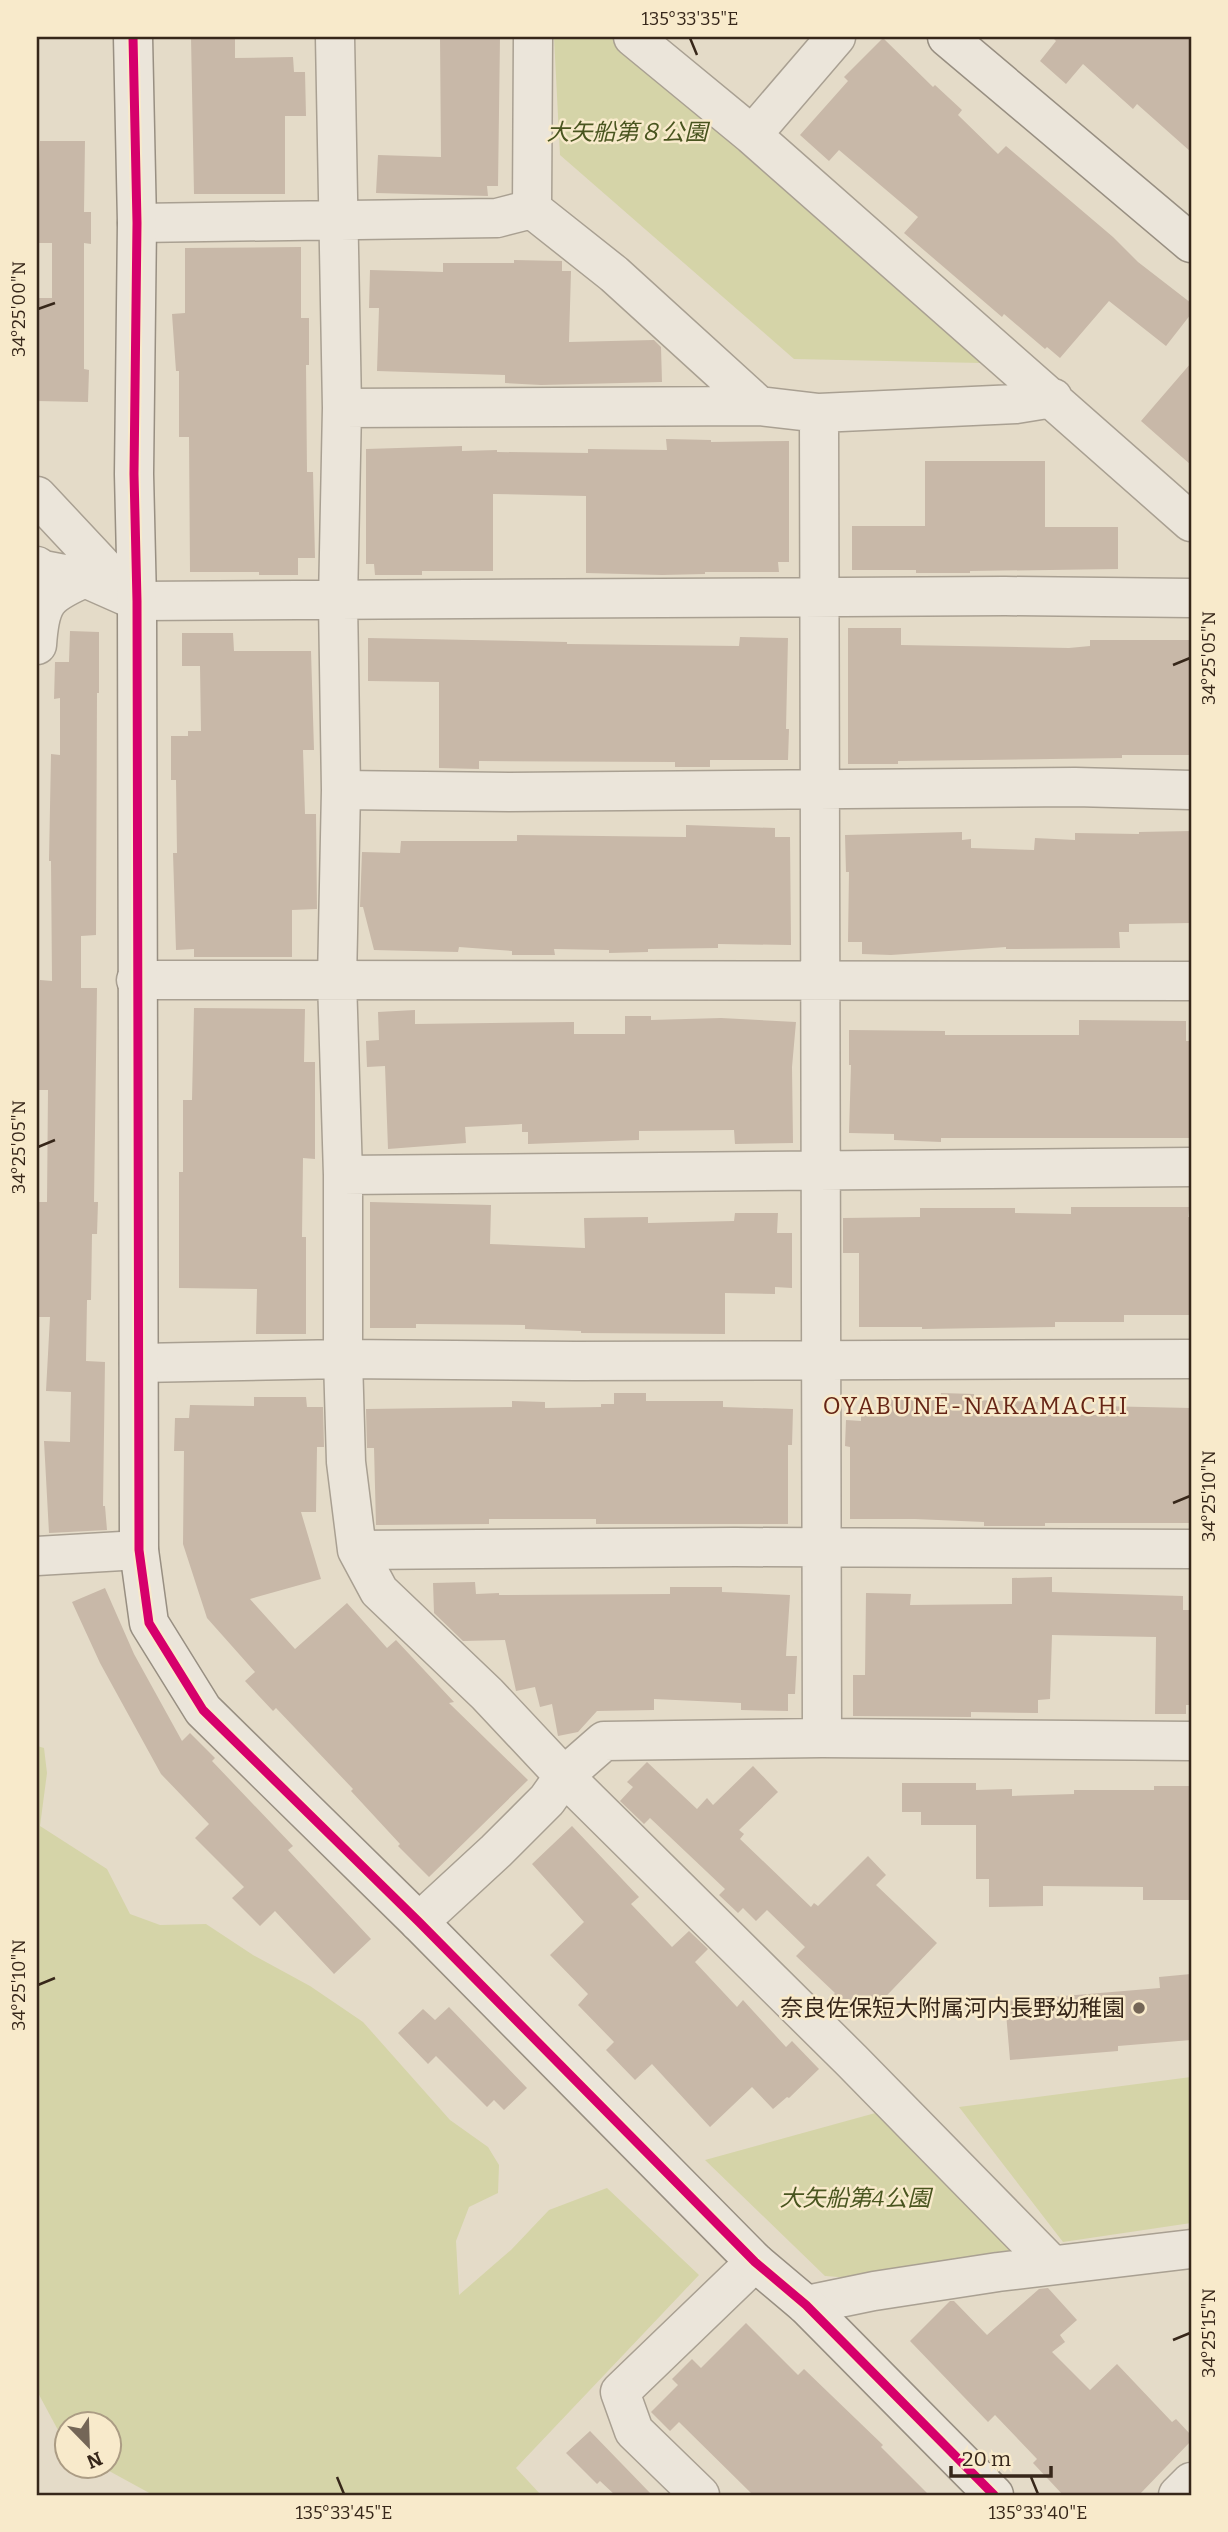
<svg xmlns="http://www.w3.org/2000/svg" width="1228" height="2532" font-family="Bitter,'Noto Sans JP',serif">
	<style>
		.green { fill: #d5d4a8 }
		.building { fill: #c8b8a8 }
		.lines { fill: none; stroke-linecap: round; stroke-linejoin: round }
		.street-casing { stroke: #a9a092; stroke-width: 41 }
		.secondary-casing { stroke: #988f82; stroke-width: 41 }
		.street { stroke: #ebe5da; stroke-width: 38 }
		.secondary { stroke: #ebe5da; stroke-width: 38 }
		.cycleway-casing { stroke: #f8eacb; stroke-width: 13 }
		.cycleway { stroke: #d6006c; stroke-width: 9 }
		.ticks { fill: none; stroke: #37271a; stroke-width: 2.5 }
		.poi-dot { fill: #746657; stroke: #f8eacb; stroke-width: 2.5 }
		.labels { text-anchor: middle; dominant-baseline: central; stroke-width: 5; stroke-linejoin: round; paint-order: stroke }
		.park-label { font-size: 23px; font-style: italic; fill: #49551f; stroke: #f8eacb }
		.poi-label { font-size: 23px; fill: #37271a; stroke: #f8eacb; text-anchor: end }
		.neighbourhood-label { font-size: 24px; letter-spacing: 2px; fill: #662516; stroke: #f8eacb }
		.neatline { fill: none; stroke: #37271a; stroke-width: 2.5 }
		.ticks-label { font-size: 18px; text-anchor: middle; fill: #37271a }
	</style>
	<rect width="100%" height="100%" fill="#e4dbc8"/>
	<path class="green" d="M554,37H610L981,363L794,359L560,155Z
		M37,1746L44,1748L47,1773L40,1826L107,1869L130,1914L160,1925L206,1924L253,1955L310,1986L363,2022L450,2120L488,2147L499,2165L498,2193L469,2207L456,2241L459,2295L511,2250L549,2210L607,2188L699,2275L516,2468L541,2495H153L100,2466H108V2424H66V2445L37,2391Z
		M1191,2077V2223L1063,2242L959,2107Z
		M879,2112L1012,2253L852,2278L825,2276L705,2160Z"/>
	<path class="building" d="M191,37H235V58L293,57L294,72H305L306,116H285V194H194Z
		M440,37H500L498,186H487L488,196L376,193L378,155L441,157Z
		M1052,37H1191V152L1137,104L1133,109L1083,64L1066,84L1040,61L1056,41Z
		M883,38L933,87L935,85L962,110L958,115L998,154L1006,146L1113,237L1138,262L1191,303V314L1166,346L1109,301L1060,358L1047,347L1045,349L1004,314L1002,317L904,233L918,217L839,150L829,161L800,135L848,81L844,77Z
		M40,141H85L84,212H91V244L84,243V369L89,370L88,402L37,401V298H52V243H37Z
		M301,247V318H309V365H306L307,472H313L315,558H298V575H259V572H190L189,437H179V371H176L172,314L185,313V248Z
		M514,260L562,261V271H571L569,342L654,340L661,347L662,382L541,385L505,383V375L377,371L379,308H369L370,270L443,272V263H514Z
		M1191,363V465L1141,421Z
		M666,439L711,440V442L789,441V562H778L779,572H705V574L662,575L586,573V496L493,494V571H422V575H375L374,564H366V449L462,446V451L497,450V452L588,453V449L667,450Z
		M925,461H1045V527H1118V569L970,571V573H916V570H852V526H925Z
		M848,628H901V645L1069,648L1090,646V640H1191V755H1122V758L898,761V764H848Z
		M70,631L99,632V693H97L96,935L81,936V988H97L94,1202H98L97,1234H92L91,1300H87L86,1361L105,1362L103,1506H105L107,1530L49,1533L44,1441L70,1442L71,1392L46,1391L50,1317H37V1202H47L48,1090H37V1048H39L40,980L52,981L51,861H49L51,754L60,755V698L54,699L55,662H69Z
		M182,633H233L234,651H311L314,750H303L305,814H316L317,909L292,910V957H194V949L176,950L173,853H177L176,780H171V736H188V731H201L200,666H182Z
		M740,637L788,638L786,729H789L788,760H710V767H675V762L479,761V769L439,768V682L368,681V638L567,642V644L739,646Z
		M686,825L775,828V837H790L791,945L718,944V948L648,949V952L609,953V950L554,949L555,955H512V951L459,947L458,952L374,950L363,907H360L362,852L400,853L401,841H517V835L686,837Z
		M1191,831V923L1129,924V932H1119L1120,948L1006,949V947L891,955L862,954V942H848L849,872H846L845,835L962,832V840L971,839V848L1034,850L1035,838L1075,840V833L1139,834V832Z
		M194,1008L305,1009L304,1062H315V1159L303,1158L302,1237H306V1334H256L257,1289L179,1288V1172H183V1100H192Z
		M415,1010V1024L574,1022V1034H625V1016H651V1020L721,1018L796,1022L792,1067L793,1143L735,1144L734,1130L639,1131V1140L528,1144V1132H522V1124L465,1127L466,1143L388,1149L385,1066L367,1067L366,1041L379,1040L378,1012Z
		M1079,1020L1186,1021V1041H1191V1138H941V1142L894,1140V1134L849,1133L851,1065H849V1030L945,1031V1035H1079Z
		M370,1202L491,1205L490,1244L585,1248L584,1218L648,1217V1223L734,1221L735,1213H778L777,1233H792V1288L775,1287V1294L725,1293V1334L581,1333V1331L525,1329V1325L416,1324V1328H370Z
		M1071,1207H1189L1188,1217H1191V1315H1124V1322H1055V1327L922,1329V1327H859V1253H843V1218L920,1217V1208H1015V1213L1071,1214Z
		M614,1393H646V1401H723V1407L793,1409L792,1445H788V1524H596V1519H489V1524L376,1525L374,1448H367L366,1409L512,1407V1401L545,1402V1408L601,1407V1404H614Z
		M941,1393L974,1394V1400L1038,1402L1037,1415H1098V1406L1191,1408V1523H1045V1526H984V1522L915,1519H850V1447L845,1446L846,1420L861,1421V1410H879V1398L941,1399Z
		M254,1397H306L307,1407H323L324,1447H317L316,1512H301L321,1579L250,1599L295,1649L347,1603L387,1648L396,1640L454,1702L449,1703L528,1780L429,1877L398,1846L400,1844L351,1791L353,1789L276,1708L273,1711L245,1681L255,1672L207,1618L183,1544L184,1451H174L175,1418H189L190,1405L254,1406Z
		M1052,1577V1592L1183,1596V1610H1191V1705H1186V1714H1155L1156,1637L1052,1635L1050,1699L1038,1700V1713L971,1712V1717L853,1716V1675H865L866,1593L911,1594L910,1605L1012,1604V1578Z
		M475,1582L476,1594L499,1593V1595L670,1594V1587H722V1592L790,1595L786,1656H797L795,1694H788V1711L741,1710V1703L654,1699V1710L597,1711L578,1732L558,1736L552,1704L540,1707L535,1687L516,1691L505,1640L463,1641L434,1613L433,1583Z
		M105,1588L134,1654L182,1741L190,1733L215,1758L212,1761L293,1846L288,1850L371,1939L334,1974L275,1911L260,1926L232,1898L244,1887L195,1838L209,1824L161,1774L100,1663L72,1602Z
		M647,1762L697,1809L707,1798L713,1805L753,1766L778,1792L739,1830L744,1834L740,1839L811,1907L814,1903L818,1906L868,1856L886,1875L876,1885L937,1943L871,2012L862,2004L847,2020L827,2000L835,1993L796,1956L805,1947L767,1910L756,1921L743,1908L738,1913L719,1895L725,1889L650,1818L644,1824L620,1801L633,1787L627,1782Z
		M902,1783H976V1790L1012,1789V1796L1074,1794V1790H1154V1786H1191V1900H1143V1887L1043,1886V1906L989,1907V1879H976V1825H921V1812H902Z
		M572,1826L639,1897L631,1904L672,1947L689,1931L708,1949L695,1962L737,2007L743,2000L786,2047L792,2041L819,2069L789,2098L787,2097L773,2109L752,2087L710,2127L652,2064L635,2080L606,2050L614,2042L578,2005L588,1994L550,1955L584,1922L532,1864Z
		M1191,1974V2040L1118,2046V2051L1010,2060L1005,2001L1160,1988L1159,1977Z
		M449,2007L527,2088L504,2110L494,2100L487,2107L436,2056L428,2064L398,2033L423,2009L435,2020Z
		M1048,2288L1077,2320L1060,2335L1065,2342L1052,2352L1090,2390L1117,2364L1172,2422L1176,2419L1191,2435V2441L1139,2495H1063L1033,2463L1037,2459L995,2415L988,2422L910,2341L950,2301H954L987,2335L1039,2289Z
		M746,2323L798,2375L804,2369L883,2445L881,2447L929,2495H753L679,2422L670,2431L651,2412L678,2385L672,2379L692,2359L701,2368Z
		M590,2431L652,2495H615L600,2481L597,2484L566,2453Z"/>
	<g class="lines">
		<defs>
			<path id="street" d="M335,37L342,408L338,601L341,790L337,980L343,1175V1359L346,1462L357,1550L379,1591L487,1694L564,1776L852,2061L1052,2265
				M633,37L752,135L1191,522
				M752,135L836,37
				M532,209L614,274L759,406
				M532,209L533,37
				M137,223L497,218L532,209
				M342,408L759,406L819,413L1016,404L1053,398
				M819,413L822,1738
				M37,496L125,590
				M37,566L43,570L85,578L137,601L1005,596L1191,598
				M37,645C40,601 46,595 85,578
				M341,790L509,792L1075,787L1191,790
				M136,980L1191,981
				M343,1175L1191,1167
				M139,1363L343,1359L576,1361L1191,1359
				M357,1550L735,1547L1191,1549
				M37,1556L139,1550
				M419,1922L496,1851L547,1800L564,1776L604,1741L822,1738L1191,1741
				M806,2305L874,2291L998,2272L1191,2249
				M700,2495L634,2431L620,2392L755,2262
				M1178,2495L1191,2482"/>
			<path id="secondary" d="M133,37L137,223L134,474L137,601L139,1550L149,1623L203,1710L419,1922L755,2262L806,2305L994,2495
				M947,37L1191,243"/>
		</defs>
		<use href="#street" class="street-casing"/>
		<use href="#secondary" class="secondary-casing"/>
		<use href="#street" class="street"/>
		<use href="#secondary" class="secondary"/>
		<defs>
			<path id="cycleway" d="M133,37L137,223L134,474L137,601L139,1550L149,1623L203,1710L419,1922L755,2262L806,2305L994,2495"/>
		</defs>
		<use href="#cycleway" class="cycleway-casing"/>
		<use href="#cycleway" class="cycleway"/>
	</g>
	<path class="ticks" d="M690,38L697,55M38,309L55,303M1173,665L1190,658M38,1147L55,1140M1173,1503L1190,1496M38,1985L55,1978M1173,2340L1190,2333M337,2477L344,2494M1031,2477L1038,2494"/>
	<circle class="poi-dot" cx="1139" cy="2008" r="7"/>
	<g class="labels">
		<g class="park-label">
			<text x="627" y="132">大矢船第８公園</text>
			<text x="855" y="2198">大矢船第4公園</text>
		</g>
		<g class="poi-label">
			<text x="1125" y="2008">奈良佐保短大附属河内長野幼稚園</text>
		</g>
		<g class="neighbourhood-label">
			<text x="976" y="1406">OYABUNE-NAKAMACHI</text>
		</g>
	</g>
	<rect width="1228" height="2532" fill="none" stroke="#f8eacb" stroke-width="77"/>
	<g transform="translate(88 2445) rotate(157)"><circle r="33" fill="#f8eacb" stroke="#ab9c84" stroke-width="2"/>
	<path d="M0-5L12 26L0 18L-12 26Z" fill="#746657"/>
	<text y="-10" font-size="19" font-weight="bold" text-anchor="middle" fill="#37271a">N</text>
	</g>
	<path d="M951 2466v10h100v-10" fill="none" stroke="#37271a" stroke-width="3.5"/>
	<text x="962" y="2466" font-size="21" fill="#37271a" stroke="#f8eacb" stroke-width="5" paint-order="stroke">20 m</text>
	<rect x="38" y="38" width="1152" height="2456" class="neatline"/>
	<g class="ticks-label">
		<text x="690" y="25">135°33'35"E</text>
		<text transform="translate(19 309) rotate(-90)" y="6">34°25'00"N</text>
		<text transform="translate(1209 658) rotate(-90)" y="6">34°25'05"N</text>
		<text transform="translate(19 1147) rotate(-90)" y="6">34°25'05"N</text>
		<text transform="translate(1209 1496) rotate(-90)" y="6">34°25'10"N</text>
		<text transform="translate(19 1985) rotate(-90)" y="6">34°25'10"N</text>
		<text transform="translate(1209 2333) rotate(-90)" y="6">34°25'15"N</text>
		<text x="344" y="2519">135°33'45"E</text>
		<text x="1038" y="2519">135°33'40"E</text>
	</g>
</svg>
